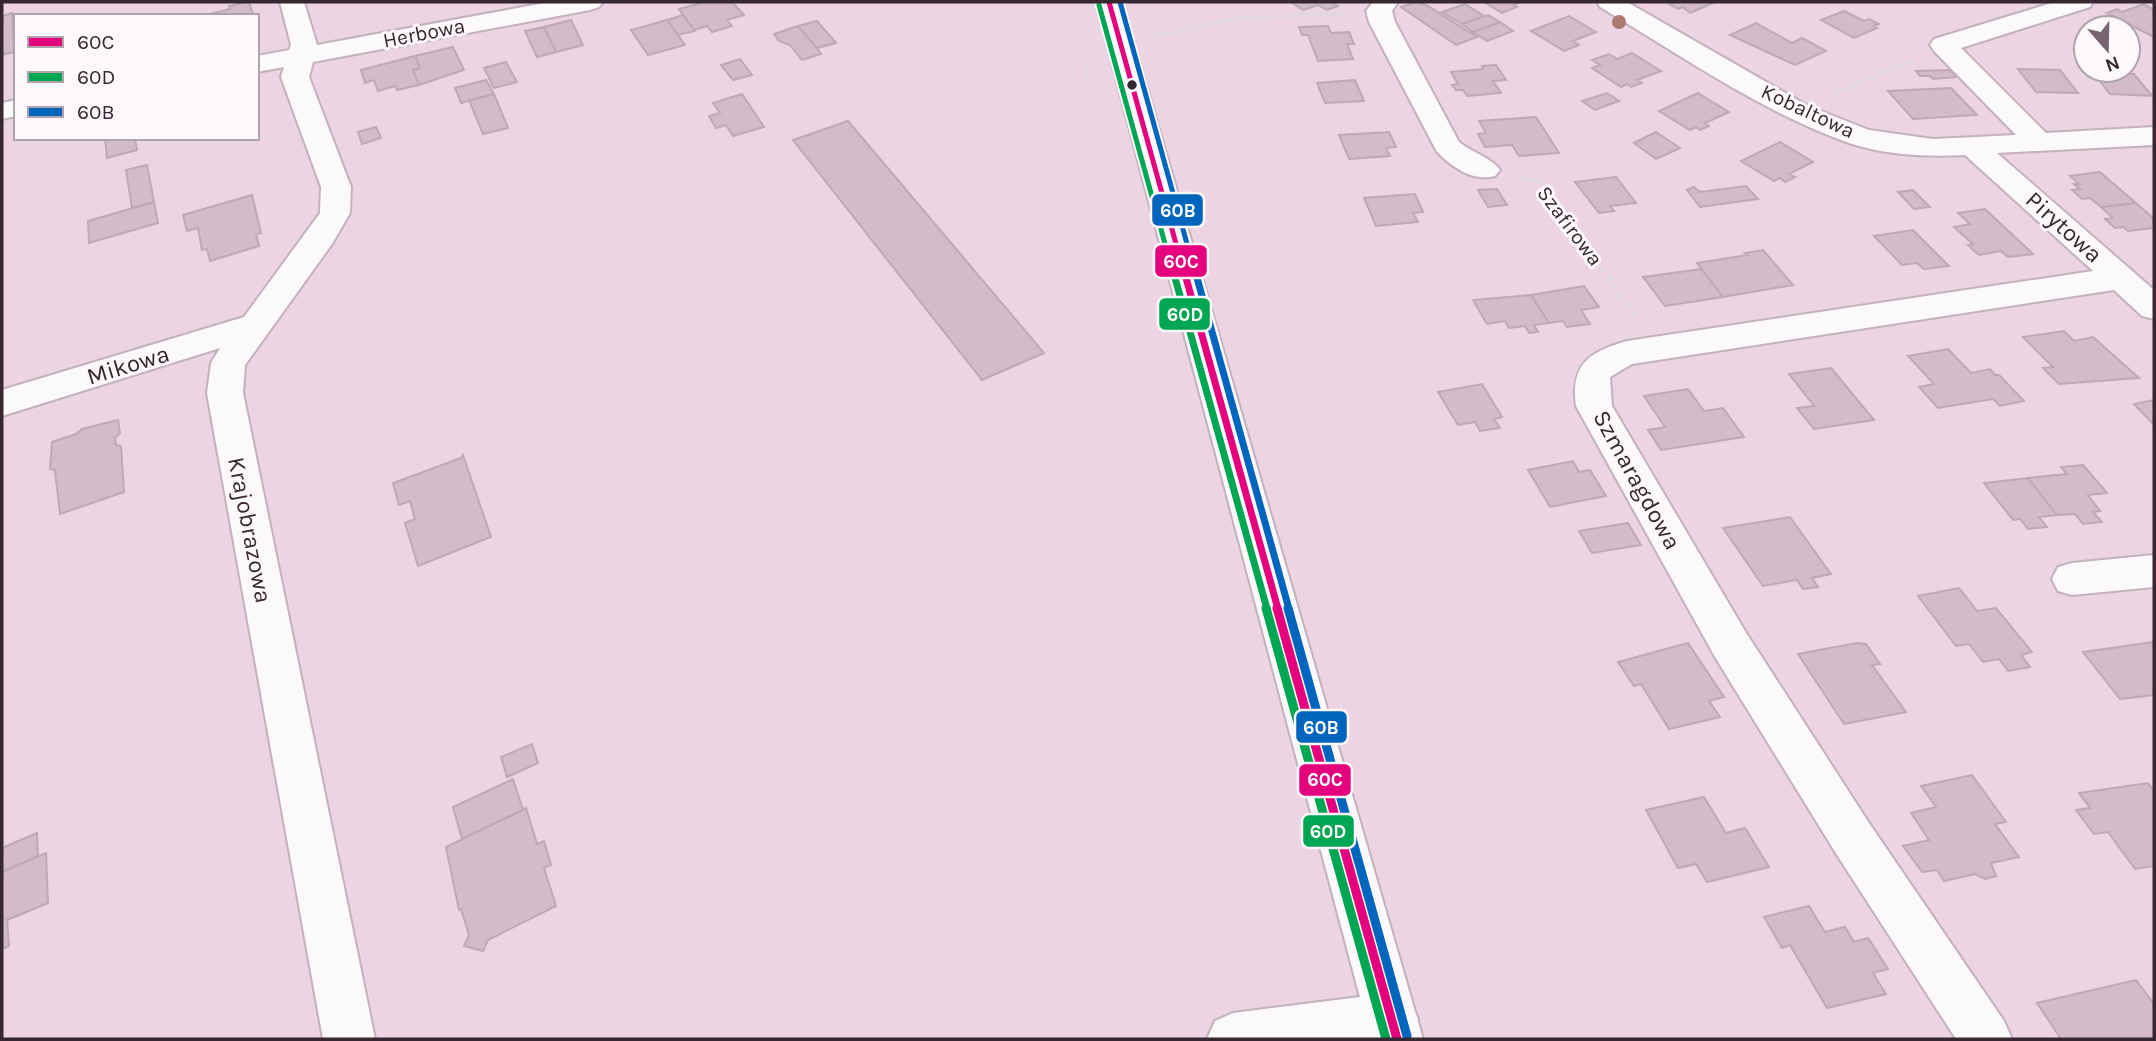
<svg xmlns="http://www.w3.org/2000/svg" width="2156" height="1041" font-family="Karla,sans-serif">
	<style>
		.building { fill: #d4bbca; stroke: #bcaab4; stroke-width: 2 }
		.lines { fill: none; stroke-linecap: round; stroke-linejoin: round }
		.street-casing { stroke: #c3b1bc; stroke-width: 4 }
		.primary-casing { stroke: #c3b1bc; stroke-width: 4 }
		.path-far1 { stroke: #dfd8dd; stroke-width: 3.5; stroke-dasharray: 5 2.5; stroke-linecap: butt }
		.path { stroke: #dfd8dd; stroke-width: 4.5; stroke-dasharray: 7 3.5; stroke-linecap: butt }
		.street { fill: #fcf9fb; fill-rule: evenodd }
		.primary { fill: #fcf9fb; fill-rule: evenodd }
		.bus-1-far2-casing { stroke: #fdf8fb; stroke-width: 9 }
		.bus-1-far1-casing { stroke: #fdf8fb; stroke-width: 12 }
		.bus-1-casing { stroke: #fdf8fb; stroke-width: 14 }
		.bus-2-far2-casing { stroke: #fdf8fb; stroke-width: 9 }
		.bus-2-far1-casing { stroke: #fdf8fb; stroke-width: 12 }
		.bus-2-casing { stroke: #fdf8fb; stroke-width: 14 }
		.bus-3-far2-casing { stroke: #fdf8fb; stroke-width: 9 }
		.bus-3-far1-casing { stroke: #fdf8fb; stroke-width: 12 }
		.bus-3-casing { stroke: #fdf8fb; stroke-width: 14 }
		.bus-1-far2 { stroke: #e5007d; stroke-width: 5 }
		.bus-1-far1 { stroke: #e5007d; stroke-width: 7 }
		.bus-1 { stroke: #e5007d; stroke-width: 9 }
		.bus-2-far2 { stroke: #00a651; stroke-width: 5 }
		.bus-2-far1 { stroke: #00a651; stroke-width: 7 }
		.bus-2 { stroke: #00a651; stroke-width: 9 }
		.bus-3-far2 { stroke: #0065bd; stroke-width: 5 }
		.bus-3-far1 { stroke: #0065bd; stroke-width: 7 }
		.bus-3 { stroke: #0065bd; stroke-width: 9 }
		.tree { fill: #ac7a6e }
		.bus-dot { fill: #372730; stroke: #fdf8fb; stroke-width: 2.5 }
		.labels { text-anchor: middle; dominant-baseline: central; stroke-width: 6; stroke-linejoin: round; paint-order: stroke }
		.far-street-label { font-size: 21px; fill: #372730; stroke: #fdf8fb }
		.street-label { font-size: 24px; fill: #372730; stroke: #fdf8fb }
		.line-badge { stroke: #fdf8fb; stroke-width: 2.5 }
		.badge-label { font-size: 19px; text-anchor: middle; font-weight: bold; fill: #fff }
	</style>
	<rect width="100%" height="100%" fill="#ecd4e2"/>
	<path class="building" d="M249,2L253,14L202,16L230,9L229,6Z
		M704,2H732L744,15L727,20L732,26L712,32L707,26L694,30L679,9Z
		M1291,2H1331L1338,6L1327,10L1318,5L1303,10Z
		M1416,2L1428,6L1477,37L1456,45L1401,7Z
		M1484,2H1521L1513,5L1517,7L1502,13Z
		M1670,2H1715L1690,13L1683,7L1678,9L1669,4L1672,3Z
		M1465,4L1484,16L1462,24L1442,12Z
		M2144,4L2154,10V37L2107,13L2117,9L2122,12Z
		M1844,11L1864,21L1869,19L1879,24L1874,26L1877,28L1854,38L1821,20Z
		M12,13L14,52L2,55V16Z
		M683,15L695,31L678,35L667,20Z
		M1488,15L1500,22L1473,32L1462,24Z
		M1569,16L1596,32L1573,41L1579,45L1564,51L1531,31Z
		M571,20L583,45L556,52L544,27Z
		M667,20L685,45L648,55L631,30Z
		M817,21L836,43L817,48L798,26Z
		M1500,22L1513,31L1487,41L1473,32Z
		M1756,23L1792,43L1802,38L1826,51L1795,65L1730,35Z
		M798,26L817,48L821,54L802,60L790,45L779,41L774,34Z
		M1328,26L1331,33L1349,32L1354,44H1347L1353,59L1318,61L1308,35H1302L1299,27Z
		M544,27L556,52L537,57L525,31Z
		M453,47L464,70L419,85L413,70L420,68L415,56Z
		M1632,53L1661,71L1637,80L1642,83L1631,87L1627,84L1621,87L1592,68L1600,65L1592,60L1609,54L1617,59Z
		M415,56L420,68L413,70L419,85L397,90L395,86L378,91L374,80L365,83L361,70Z
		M740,59L752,75L733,80L721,65Z
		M506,62L517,82L494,88L484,68Z
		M1496,65L1506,80L1493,81L1501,93L1467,96L1463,90H1456L1452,85L1458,84L1451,72L1483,69L1482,66Z
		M2018,69L2060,70L2078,93L2036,92Z
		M1949,70L1957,77L1933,79L1930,76H1920L1916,71Z
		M2093,72L2134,74L2152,96L2110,94Z
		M486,80L494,94L461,103L455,88Z
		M1355,80L1364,101L1325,103L1317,83Z
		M1951,88L1977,115L1913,119L1888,91Z
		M1607,93L1619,101L1595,110L1582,101Z
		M1698,93L1729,112L1705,123L1709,126L1700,130L1696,127L1690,130L1659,111Z
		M494,94L508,128L483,134L469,100Z
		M742,94L764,127L733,136L726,125L716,128L709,116L720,113L713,103Z
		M1536,117L1559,153L1519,156L1512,145L1485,147L1478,134L1486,133L1479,121Z
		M848,121L1044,353L982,380L793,140Z
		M376,127L381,138L362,144L358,132Z
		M1389,132L1396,147L1386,148L1390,156L1349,159L1339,135Z
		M1656,132L1680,148L1656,159L1634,143Z
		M105,138H135L137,150L107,158Z
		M1780,142L1813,162L1789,174L1795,177L1785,182L1780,178L1774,181L1741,161Z
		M147,165L154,202L132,208L126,170Z
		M2100,172L2109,180L2136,203L2101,207L2090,198L2082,199L2072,190L2080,189L2074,184H2079L2070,176Z
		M1616,177L1636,203L1610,206L1614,211L1599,213L1575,182Z
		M1746,186L1758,199L1700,207L1687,190L1694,187L1700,192Z
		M1497,189L1507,205L1488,207L1478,190Z
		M1913,190L1930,207L1914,209L1898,192Z
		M1415,194L1423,212L1413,213L1418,222L1376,226L1364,198Z
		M252,195L261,233L256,234L259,246L210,261L207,249L202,250L198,228L187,231L183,215Z
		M154,202L158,223L89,243L88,221Z
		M2136,203L2154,219V228L2128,231L2123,227L2115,228L2105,219L2113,218L2101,207Z
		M1985,209L2033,254L2008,257L2001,251L1979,255L1968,245L1973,244L1954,227L1970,224L1958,213Z
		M1913,230L1949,266L1924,269L1917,263L1902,265L1874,236Z
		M1763,250L1793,285L1723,297L1697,263L1748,255L1745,253Z
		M1701,269L1723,297L1665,306L1643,277Z
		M1584,286L1599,307L1581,310L1590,324L1567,327L1563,321L1549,323L1531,295Z
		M1531,295L1549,323L1534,325L1538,332L1529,333L1525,326L1509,328L1505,321L1487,324L1473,300Z
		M2064,331L2074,341L2093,337L2139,378L2059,384L2043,368L2053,367L2023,337Z
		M1948,349L1971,373L1990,369L1995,375H1999L2024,401L2000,406L1993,399L1938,408L1919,387L1934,384L1908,356Z
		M1831,368L1874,420L1814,429L1797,408L1814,406L1789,374Z
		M1482,384L1502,417L1494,419L1500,428L1480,431L1475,422L1458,425L1438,392Z
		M1688,389L1704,411L1723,408L1744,437L1661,450L1648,430L1665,427L1644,396Z
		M2154,400V425L2134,404Z
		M118,420L120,433L115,438L116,445L121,446L124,492L60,514L55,470L50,469L52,442L76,434L82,429Z
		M463,455L491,537L418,566L405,523L415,519L410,501L399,505L393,483L461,458Z
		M1573,461L1579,472L1590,470L1606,496L1550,507L1528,470Z
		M2083,465L2107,493L2088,495L2100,511L2093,512L2102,522L2083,524L2075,514L2057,515L2028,478L2067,474L2061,467Z
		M2028,478L2057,515L2039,517L2047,527L2028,529L2020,519L2013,520L1984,483Z
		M1790,517L1831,574L1812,578L1818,587L1803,589L1797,580L1763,586L1723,528Z
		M1628,523L1641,545L1592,553L1579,531Z
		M1959,588L1977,611L1996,608L2032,652L2021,655L2030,667L2008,671L1999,659L1983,662L1969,644L1956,646L1918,596Z
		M2154,642V695L2120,699L2083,652Z
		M1688,643L1724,697L1709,701L1720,717L1669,729L1641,684L1634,686L1618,662Z
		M1857,643L1866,644L1880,664L1872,665L1906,712L1844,724L1798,654Z
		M532,744L538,763L507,777L501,757Z
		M1972,775L2006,822L1995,824L2019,857L1991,863L1996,876L1985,879L1975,874L1944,881L1937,870L1922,872L1903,846L1929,840L1911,813L1936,807L1921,786Z
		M513,779L523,810L462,839L453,807Z
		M2148,783L2154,791V866L2135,869L2108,832L2094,834L2076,810L2090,808L2079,793Z
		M1704,797L1726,833L1745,828L1769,867L1707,882L1696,864L1678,868L1646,810Z
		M526,808L537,844L544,841L551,865L544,868L556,906L488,940L483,951L464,946L469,935L461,909L459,910L446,847Z
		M37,833L38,856L2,872V848Z
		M46,853L48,903L7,920L9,946L2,949V872Z
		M1809,906L1825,932L1845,927L1854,942L1868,938L1888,969L1873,973L1886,994L1827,1008L1790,945L1782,948L1764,917Z
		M2136,980L2154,1004V1039H2061L2037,1003Z"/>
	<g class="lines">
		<defs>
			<path id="street" d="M280,2H304L317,45L550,2H603L599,7L590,10L313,62L309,77L351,187L350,213L332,244L245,365L243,393L375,1039H323L207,393L211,363L220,348L2,416V390L244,317L320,213L321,187L281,77L284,67L257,72V56L289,50L291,45Z
				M1373,2H1398L1392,11L1395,22L1459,142C1471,152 1492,158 1500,170L1495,176C1473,182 1452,167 1437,152L1369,22L1366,11Z
				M1597,2H1627L1808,106L1869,130L1933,139L2016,135L1934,51L1930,45L1934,39L2055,2H2093L2090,7L1961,48L2046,133L2154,127V145L1997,153L2154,290V319L2142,316L2114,290L1632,364L1610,377L1612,406L1745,631L1869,823L2004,1021L2012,1039H1956L1837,855L1715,657L1576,406C1570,363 1590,352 1627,341L2093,271L1965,155C1926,157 1885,155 1849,143C1761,112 1679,54 1600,7Z
				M16,100V116L2,119V103Z
				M2154,555V587L2072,595L2058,591L2052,579L2058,567L2072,563Z
				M1392,993L1410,1001L1418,1019L1410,1037L1405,1039H1207L1215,1021L1233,1013Z"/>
			<path id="primary" d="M1096,2H1122L1423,1039H1371Z"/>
		</defs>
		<use href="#street" class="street-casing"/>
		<use href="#primary" class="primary-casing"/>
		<path class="path-far1" d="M1158,38L1157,35L1237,19L1347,13
			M1086,65L1087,78
			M1835,92L1915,60
			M1518,177L1542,182L1602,269"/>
		<path class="path" d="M1601,267L1635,316"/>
		<use href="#street" class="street"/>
		<use href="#primary" class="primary"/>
		<defs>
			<path id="bus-1-far2" d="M1109,2L1183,269"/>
			<path id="bus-1-far1" d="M1183,267L1278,609"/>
			<path id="bus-1" d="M1277,608L1397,1039"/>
			<path id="bus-2-far2" d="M1099,5L1172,269"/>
			<path id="bus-2-far1" d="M1172,267L1267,609"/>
			<path id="bus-2" d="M1266,608L1386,1039"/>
			<path id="bus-3-far2" d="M1120,2L1194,269"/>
			<path id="bus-3-far1" d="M1194,267L1289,609"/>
			<path id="bus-3" d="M1288,608L1407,1036"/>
		</defs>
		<use href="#bus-1-far2" class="bus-1-far2-casing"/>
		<use href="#bus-1-far1" class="bus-1-far1-casing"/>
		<use href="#bus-1" class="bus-1-casing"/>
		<use href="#bus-2-far2" class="bus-2-far2-casing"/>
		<use href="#bus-2-far1" class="bus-2-far1-casing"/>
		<use href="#bus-2" class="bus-2-casing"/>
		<use href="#bus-3-far2" class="bus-3-far2-casing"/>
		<use href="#bus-3-far1" class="bus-3-far1-casing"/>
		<use href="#bus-3" class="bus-3-casing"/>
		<use href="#bus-1-far2" class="bus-1-far2"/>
		<use href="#bus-1-far1" class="bus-1-far1"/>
		<use href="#bus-1" class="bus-1"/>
		<use href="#bus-2-far2" class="bus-2-far2"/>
		<use href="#bus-2-far1" class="bus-2-far1"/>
		<use href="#bus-2" class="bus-2"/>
		<use href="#bus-3-far2" class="bus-3-far2"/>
		<use href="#bus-3-far1" class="bus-3-far1"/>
		<use href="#bus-3" class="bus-3"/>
	</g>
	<circle class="tree" cx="1619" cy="22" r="7"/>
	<circle class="bus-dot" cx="1132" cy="85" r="6"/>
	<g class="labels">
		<g class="far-street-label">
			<text transform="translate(424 33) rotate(-11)">Herbowa</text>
			<text transform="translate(1808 111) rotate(25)">Kobaltowa</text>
			<text transform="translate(1570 226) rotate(53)">Szafirowa</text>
		</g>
		<g class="street-label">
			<text transform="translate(2064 227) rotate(42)">Pirytowa</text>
			<text transform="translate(128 365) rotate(-17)">Mikowa</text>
			<text transform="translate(1637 480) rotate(61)">Szmaragdowa</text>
			<text transform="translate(250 530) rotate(79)">Krajobrazowa</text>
		</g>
	</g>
	<g class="line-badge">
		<rect x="1151" y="193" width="53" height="34" rx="7" fill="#0065bd"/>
		<rect x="1154" y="244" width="54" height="34" rx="7" fill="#e5007d"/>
		<rect x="1158" y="297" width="53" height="34" rx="7" fill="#00a651"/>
		<rect x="1295" y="710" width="53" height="34" rx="7" fill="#0065bd"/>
		<rect x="1298" y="763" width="54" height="34" rx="7" fill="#e5007d"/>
		<rect x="1302" y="814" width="53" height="34" rx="7" fill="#00a651"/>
	</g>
	<g class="badge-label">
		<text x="1178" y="217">60B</text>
		<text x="1181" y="268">60C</text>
		<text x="1185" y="321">60D</text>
		<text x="1321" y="734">60B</text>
		<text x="1325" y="786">60C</text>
		<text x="1328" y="838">60D</text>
	</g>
	<rect width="2156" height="1041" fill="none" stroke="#372730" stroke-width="7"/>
	<rect x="14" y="14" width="245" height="126" fill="#fdf8fb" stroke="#aea4aa" stroke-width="2"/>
	<rect x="28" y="37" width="35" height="10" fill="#e5007d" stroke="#aea4aa" stroke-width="2"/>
	<text x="77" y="49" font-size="21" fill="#372730">60C</text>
	<rect x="28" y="72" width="35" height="10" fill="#00a651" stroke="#aea4aa" stroke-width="2"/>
	<text x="77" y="84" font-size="21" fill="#372730">60D</text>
	<rect x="28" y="107" width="35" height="10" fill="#0065bd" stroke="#aea4aa" stroke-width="2"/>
	<text x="77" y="119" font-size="21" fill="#372730">60B</text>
	<g transform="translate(2107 49) rotate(160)"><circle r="33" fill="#fdf8fb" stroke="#aea4aa" stroke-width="2"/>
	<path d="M0-5L12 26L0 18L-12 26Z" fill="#76646e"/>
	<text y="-10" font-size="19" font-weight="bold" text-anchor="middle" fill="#372730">N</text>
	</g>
</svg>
